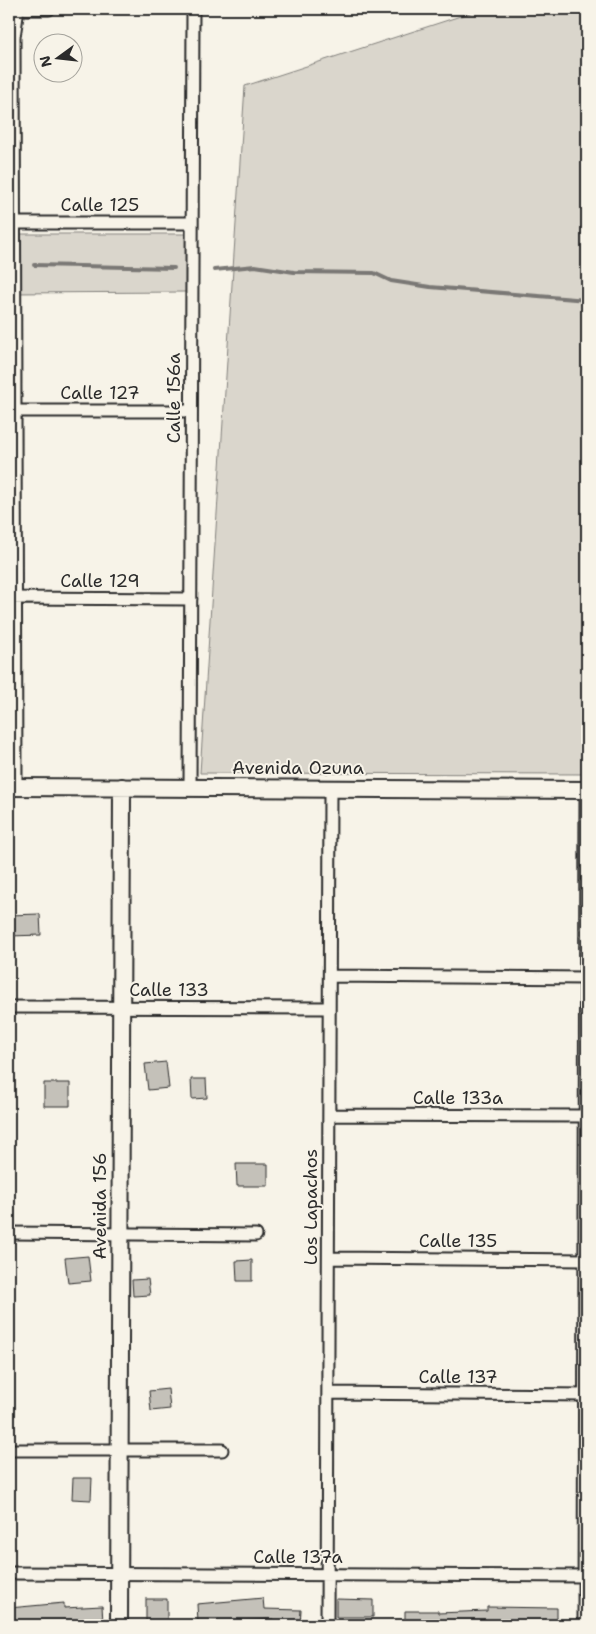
<svg xmlns="http://www.w3.org/2000/svg" width="596" height="1634" font-family="'Shantell Sans',sans-serif">
	<style>
		.green { fill: #dad6cc; stroke: #82807c }
		.lines { fill: none; stroke-linecap: round; stroke-linejoin: round }
		.stream { stroke: #7a7874; stroke-width: 4 }
		.building { fill: #c4c1b9; stroke: #2b2b2b }
		.street-casing { stroke: #2b2b2b; stroke-width: 15 }
		.secondary-casing { stroke: #2b2b2b; stroke-width: 20 }
		.street { stroke: #f7f3e8; stroke-width: 11 }
		.secondary { stroke: #f7f3e8; stroke-width: 16 }
		.labels { text-anchor: middle; dominant-baseline: central; stroke-width: 4; stroke-linejoin: round; paint-order: stroke }
		.street-label { font-size: 18px; fill: #2b2b2b; stroke: #f7f3e8 }
	</style>
	<rect width="100%" height="100%" fill="#f7f3e8"/>
	<filter id="ink" filterUnits="userSpaceOnUse"><feTurbulence type="fractalNoise" baseFrequency=".02" numOctaves="2"/><feDisplacementMap in="SourceGraphic" scale="10" xChannelSelector="R" yChannelSelector="G"/><feConvolveMatrix kernelMatrix="1 2 1 2 8 2 1 2 1" color-interpolation-filters="sRGB"/></filter>
	<g filter="url(#ink)">
		<path class="green" d="M482,9H587V774L200,773L245,86Z
			M9,234H186V292L9,293Z"/>
		<g class="lines">
			<path class="stream" d="M34,265L174,268
				M214,270L255,266L294,272L374,273L391,281L430,287L587,300"/>
		</g>
		<path class="building" d="M40,914L41,935L10,936L9,915Z
			M166,1062L169,1088L148,1090L145,1064Z
			M191,1079H206L207,1098L192,1099Z
			M44,1083H70V1106H44Z
			M236,1164H268V1186H237Z
			M88,1256L91,1281L68,1283L65,1258Z
			M252,1260V1281H237L236,1261Z
			M148,1279L150,1295L133,1296L132,1280Z
			M168,1389L170,1409L151,1411L149,1391Z
			M73,1478H92L91,1500L72,1499Z
			M263,1598L264,1609L301,1610L300,1624L273,1623V1619L198,1623L197,1604Z
			M146,1599H167V1623H146Z
			M336,1599L373,1600V1617H336Z
			M64,1603V1608L102,1606L103,1622L94,1623V1625L72,1623L9,1625V1608Z
			M487,1607L557,1608V1622H549V1625H535V1622H513V1625H491V1622L470,1623V1625H405V1611H438V1613L487,1611Z"/>
		<g class="lines">
			<defs>
				<path id="street" d="M26,9H49
					M9,223H192
					M9,411H191
					M9,598L191,599
					M16,787L14,37L18,9
					M190,788L193,9
					M330,976L587,978
					M9,1007L329,1008
					M329,1115L587,1116
					M9,1233L256,1235
					M329,1258L587,1260
					M328,1393L587,1395
					M9,1450H222
					M9,1573L587,1576
					M327,1625L330,789
					M584,1625L586,790"/>
				<path id="secondary" d="M9,787L587,790
					M119,1625L122,787"/>
			</defs>
			<use href="#street" class="street-casing"/>
			<use href="#secondary" class="secondary-casing"/>
			<use href="#street" class="street"/>
			<use href="#secondary" class="secondary"/>
		</g>
	</g>
	<g class="labels">
		<g class="street-label">
			<text x="100" y="205">Calle 125</text>
			<text x="100" y="393">Calle 127</text>
			<text transform="translate(174 398) rotate(-90)">Calle 156a</text>
			<text x="100" y="581">Calle 129</text>
			<text x="298" y="768">Avenida Ozuna</text>
			<text x="169" y="990">Calle 133</text>
			<text x="458" y="1098">Calle 133a</text>
			<text transform="translate(100 1206) rotate(-90)">Avenida 156</text>
			<text transform="translate(311 1207) rotate(-90)">Los Lapachos</text>
			<text x="458" y="1241">Calle 135</text>
			<text x="458" y="1377">Calle 137</text>
			<text x="298" y="1557">Calle 137a</text>
		</g>
	</g>
	<rect width="596" height="1634" fill="none" stroke="#f7f3e8" stroke-width="30"/>
	<rect x="15" y="15" width="566" height="1604" fill="none" stroke="#2b2b2b" stroke-width="2" filter="url(#ink)"/>
	<g transform="translate(58 58) rotate(255)"><circle r="24" fill="#f7f3e8" stroke="#a5a39c"/>
	<path d="M0-4L9 19L0 12L-9 19Z" fill="#2b2b2b"/>
	<text y="-8" font-size="14" font-weight="bold" text-anchor="middle" fill="#2b2b2b">N</text>
	</g>
</svg>
